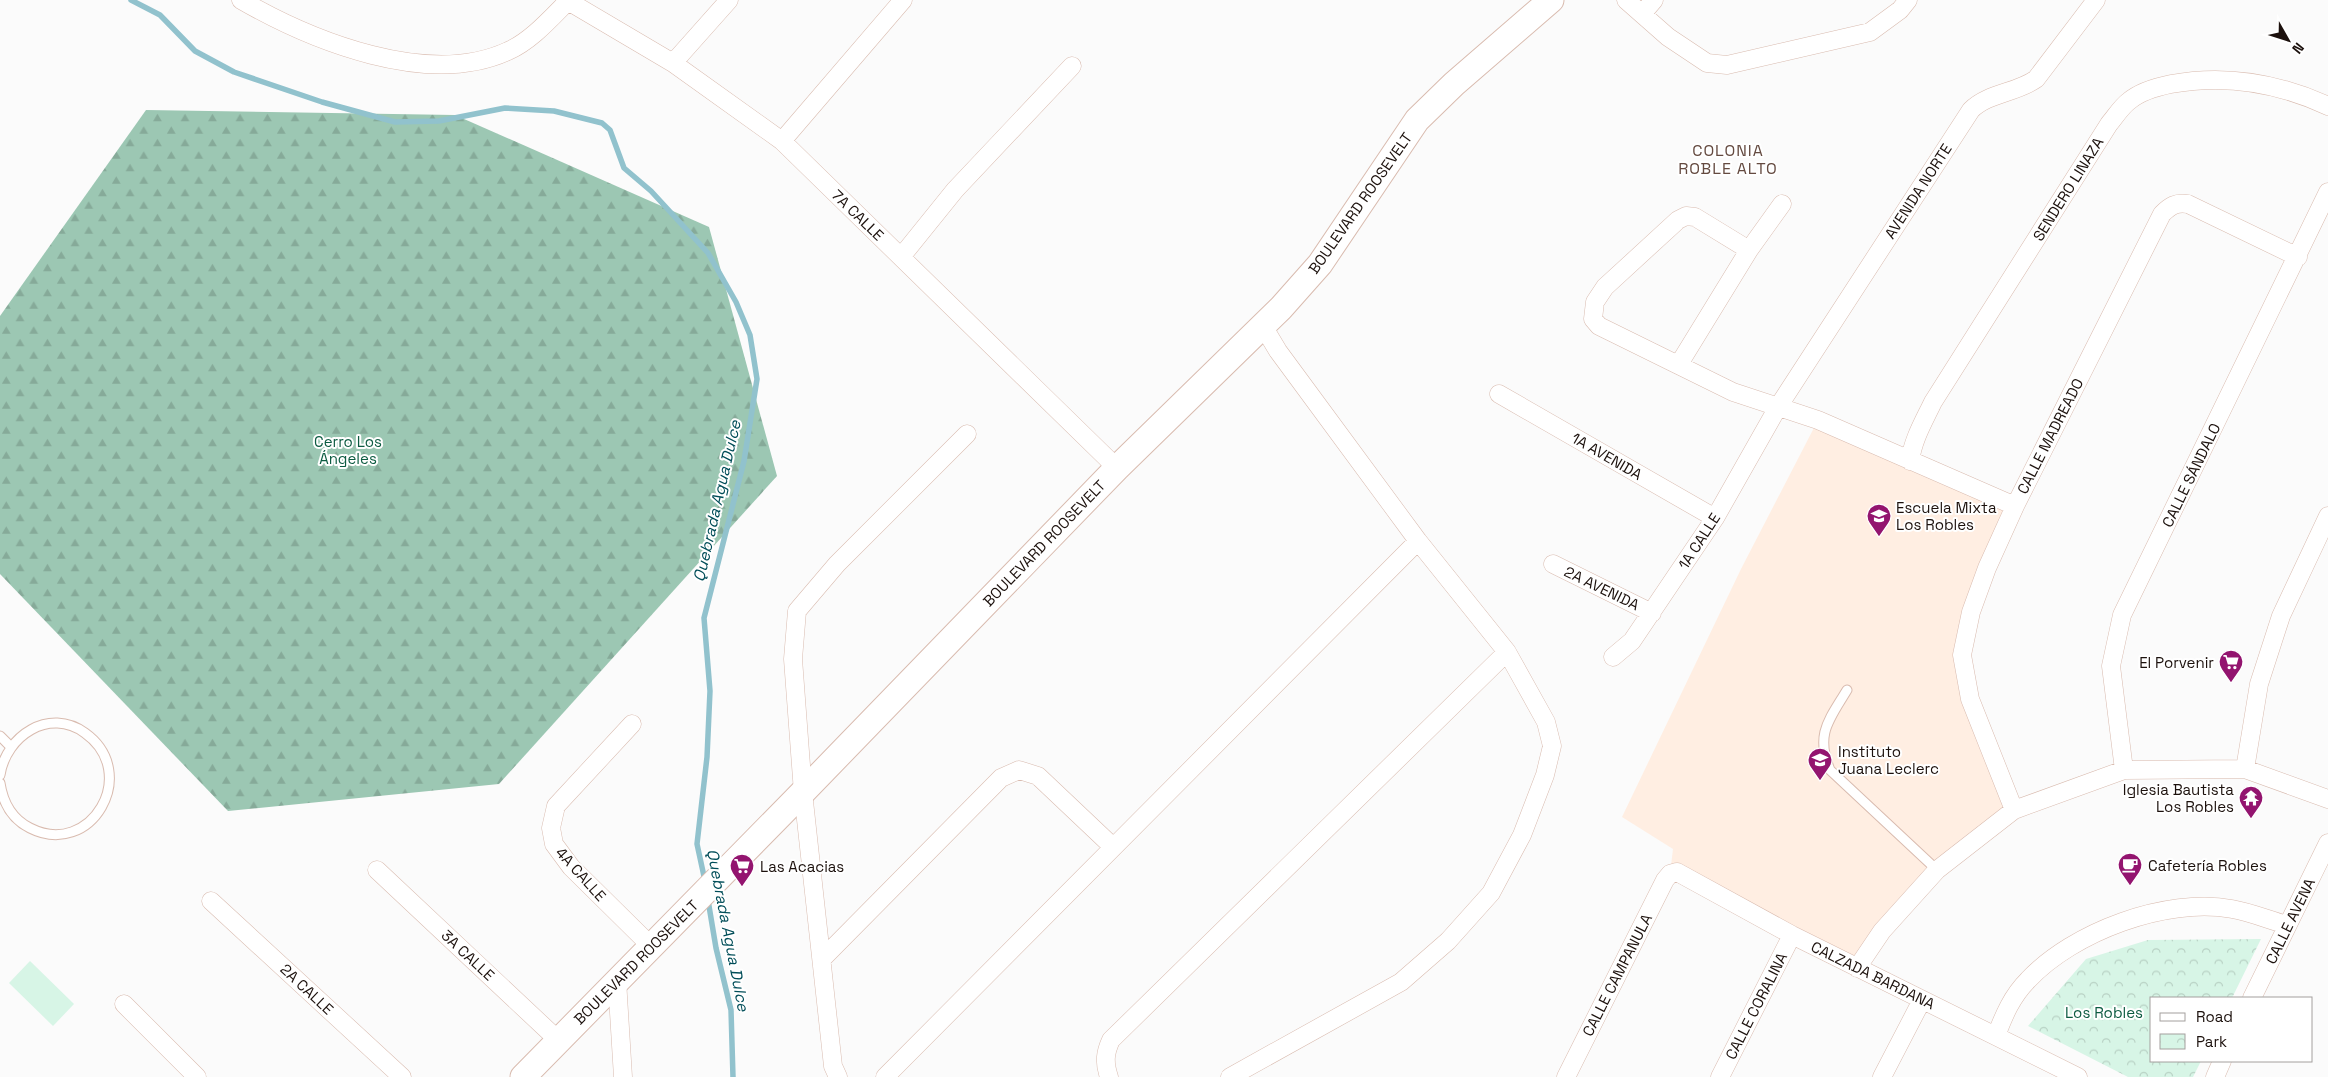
<svg xmlns="http://www.w3.org/2000/svg" width="2328" height="1077" font-family="'Space Grotesk',sans-serif">
	<style>
		.education { fill: #ffeee2 }
		.grass { fill: #d7f5e6 }
		.forest { fill: url(#forest-firs) }
		.park { fill: url(#park-crowns) }
		.lines { fill: none; stroke-linecap: round; stroke-linejoin: round }
		.stream { stroke: #91c2cd; stroke-width: 5.5 }
		.service-casing { stroke: #d9bbaf; stroke-width: 11 }
		.minor-casing { stroke: #d9bbaf; stroke-width: 19 }
		.secondary-casing { stroke: #d9bbaf; stroke-width: 27 }
		.service { stroke: #fff; stroke-width: 9 }
		.minor { stroke: #fff; stroke-width: 18 }
		.secondary { stroke: #fff; stroke-width: 25 }
		.labels { text-anchor: middle; dominant-baseline: central; stroke-width: 4; stroke-linejoin: round; paint-order: stroke }
		.street-label { font-size: 15px; fill: #1c110d; stroke: #fff }
		.park-label { font-size: 15px; fill: #0c5b41; stroke: #fff }
		.poi-label { font-size: 15px; fill: #1c110d; stroke: #fff; text-anchor: start }
		.neighbourhood-label { font-size: 16px; letter-spacing: 1px; fill: #644a40; stroke: #fff }
		.water-label { font-size: 16px; font-style: italic; fill: #004d58; stroke: #fff }
	</style>
	<defs>
		<pattern id="forest-firs" width="22" height="20" patternUnits="userSpaceOnUse" patternTransform="scale(1.25)"><rect width="22" height="20" fill="#9cc7b3"/><path d="M5 1l3.5 6h-7zM16 11l3.5 6h-7z" fill="#86aa99"/></pattern>
		<pattern id="park-crowns" width="20" height="18" patternUnits="userSpaceOnUse" patternTransform="scale(1.25)"><rect width="20" height="18" fill="#d7f5e6"/><path d="M2 6a3 3 0 1 1 6 0M12 15a3 3 0 1 1 6 0" fill="none" stroke="#b8d1c4"/></pattern>
	</defs>
	<rect width="100%" height="100%" fill="#fbfbfb"/>
	<path class="education" d="M1818,420L2015,506L1962,655L2014,816L1974,846L1917,900L1857,968L1670,874L1673,849L1622,817L1741,569Z"/>
	<path class="grass" d="M30,961L74,1004L53,1026L9,983Z"/>
	<path class="forest" d="M146,110L455,115L709,227L777,476L499,784L228,811L0,574V316Z"/>
	<path class="park" d="M2261,939L2232,998H2152V1061H2201L2193,1077H2128L2028,1026L2086,959L2148,940Z"/>
	<g class="lines">
		<path class="stream" d="M131,0L160,15L195,51L234,72L322,102L395,122L439,121L505,108L554,111L602,123L610,130L624,168L651,191L708,253L736,302L750,335L757,379L744,461L704,618L710,691L707,757L697,844L705,881
			M708,900L716,948L731,1010L733,1077"/>
		<defs>
			<path id="service" d="M1847,690C1829,720 1815,734 1830,770L1937,870
				M0,736L10,746
				M0,775C6,736 49,707 85,733C141,773 91,859 30,828C12,819 3,803 0,783"/>
			<path id="minor" d="M241,0C312,41 428,88 508,51C531,41 551,18 569,0
				M1626,0L1668,37L1707,63L1727,65L1870,32L1900,10L1908,0
				M568,1L673,63L782,141L1117,468
				M1642,14L1654,0
				M673,63L729,0
				M782,141L903,0
				M1749,250L1695,217L1686,216L1678,220L1605,287L1595,302L1593,319L1599,326L1733,392L1818,420L2015,506
				M901,257L955,190L1072,66
				M1679,364L1749,250L1782,204
				M1499,394L1715,518
				M1910,461C1913,439 1924,421 1933,402L2109,124C2115,117 2121,107 2129,101C2141,91 2156,87 2171,84C2225,74 2278,83 2328,106
				M1553,564L1652,613
				M1613,657L1632,641L1715,518L1778,407L1971,110C1988,93 2016,93 2036,79L2096,0
				M632,724L556,806L551,828L554,844L571,867L651,946
				M2245,769L2259,684L2281,616L2328,516
				M2124,770L2111,666L2122,615L2328,192
				M2014,810L1970,699L1962,655L1971,612L1987,568L2015,506L2162,214C2170,206 2176,202 2188,204L2298,257
				M377,870L558,1040
				M211,901L402,1077
				M822,959L1001,778L1019,770L1038,776L1113,847
				M1857,968L1882,931L1937,870L2014,810L2124,770L2245,769L2328,799
				M617,980L623,1077
				M2252,998L2328,843
				M124,1004L197,1077
				M1996,1036C2004,1015 2012,996 2028,980C2073,932 2166,897 2232,909C2250,912 2269,920 2287,925
				M838,1077L833,1066L803,792L793,659L797,611L837,564L967,434
				M885,1077L1418,541
				M1109,1077C1104,1062 1105,1053 1111,1040L1507,652
				M1230,1077L1401,982L1448,941L1491,893L1522,835L1545,775L1552,746L1546,722L1507,652L1418,541L1278,351L1263,326
				M1566,1077L1665,880L1670,874L1677,872L1792,935L2078,1077
				M1720,1077L1792,935
				M1882,1077L1922,1000
				M2215,1077L2222,1061"/>
			<path id="secondary" d="M523,1077L803,792L1117,468L1281,308L1320,264L1417,120L1454,84L1551,0"/>
		</defs>
		<use href="#service" class="service-casing"/>
		<use href="#minor" class="minor-casing"/>
		<use href="#secondary" class="secondary-casing"/>
		<use href="#service" class="service"/>
		<use href="#minor" class="minor"/>
		<use href="#secondary" class="secondary"/>
	</g>
	<defs>
		<symbol id="school-pin" viewBox="-11 -11 22 30"><path d="M0 17L-7.5 6A9.5 9.5 0 1 1 7.5 6Z" fill="#93146f" stroke="#fff"/><path d="M0-5L7-2L0 1L-7-2ZM-4 1L0 2.5L4 1V4Q0 6-4 4Z" fill="#fff"/></symbol>
		<symbol id="supermarket-pin" viewBox="-11 -11 22 30"><path d="M0 17L-7.5 6A9.5 9.5 0 1 1 7.5 6Z" fill="#93146f" stroke="#fff"/><path d="M-6-5.5h2.5l.6 2H6L4.5 2H-2.5L-4.4-4H-6ZM-1.5 3.2a1.3 1.3 0 1 0 .1 0ZM3 3.2a1.3 1.3 0 1 0 .1 0Z" fill="#fff"/></symbol>
		<symbol id="temple-pin" viewBox="-11 -11 22 30"><path d="M0 17L-7.5 6A9.5 9.5 0 1 1 7.5 6Z" fill="#93146f" stroke="#fff"/><path d="M0-6L5-2H3V0L6.5 2.5H4V6H1.5V3h-3V6H-4V2.5H-6.5L-3 0V-2H-5Z" fill="#fff"/></symbol>
		<symbol id="cafe-pin" viewBox="-11 -11 22 30"><path d="M0 17L-7.5 6A9.5 9.5 0 1 1 7.5 6Z" fill="#93146f" stroke="#fff"/><path d="M-5.5-4.5H6V0H3Q3 3.5 0 3.5H-2.5Q-5.5 3.5-5.5 0ZM3-3.2v2h1.7v-2ZM-6 4.5H4V6H-6Z" fill="#fff"/></symbol>
	</defs>
	<g fill-rule="evenodd">
		<use href="#school-pin" x="1865" y="502" width="28" height="38"/>
		<use href="#supermarket-pin" x="2217" y="648" width="28" height="38"/>
		<use href="#school-pin" x="1806" y="746" width="28" height="38"/>
		<use href="#temple-pin" x="2237" y="784" width="28" height="38"/>
		<use href="#cafe-pin" x="2116" y="851" width="28" height="38"/>
		<use href="#supermarket-pin" x="728" y="852" width="28" height="38"/>
	</g>
	<g class="labels">
		<g class="street-label">
			<text transform="translate(2068 189) rotate(-58)">SENDERO LINAZA</text>
			<text transform="translate(1918 191) rotate(-57)">AVENIDA NORTE</text>
			<text transform="translate(1360 203) rotate(-55)">BOULEVARD ROOSEVELT</text>
			<text transform="translate(858 215) rotate(44)">7A CALLE</text>
			<text transform="translate(2050 436) rotate(-63)">CALLE MADREADO</text>
			<text transform="translate(1607 456) rotate(30)">1A AVENIDA</text>
			<text transform="translate(2191 475) rotate(-64)">CALLE SÁNDALO</text>
			<text transform="translate(1699 541) rotate(-57)">1A CALLE</text>
			<text transform="translate(1044 543) rotate(-46)">BOULEVARD ROOSEVELT</text>
			<text transform="translate(1602 588) rotate(26)">2A AVENIDA</text>
			<text transform="translate(581 874) rotate(48)">4A CALLE</text>
			<text transform="translate(2290 921) rotate(-64)">CALLE AVENA</text>
			<text transform="translate(468 955) rotate(43)">3A CALLE</text>
			<text transform="translate(636 962) rotate(-45)">BOULEVARD ROOSEVELT</text>
			<text transform="translate(1617 975) rotate(-63)">CALLE CAMPANULA</text>
			<text transform="translate(1873 975) rotate(26)">CALZADA BARDANA</text>
			<text transform="translate(307 989) rotate(43)">2A CALLE</text>
			<text transform="translate(1756 1006) rotate(-63)">CALLE CORALINA</text>
		</g>
		<g class="park-label">
			<text x="348" y="441">Cerro Los<tspan x="348" dy="17">Ángeles</tspan></text>
			<text x="2104" y="1012">Los Robles</text>
		</g>
		<g class="poi-label">
			<text x="1896" y="507">Escuela Mixta<tspan x="1896" dy="17">Los Robles</tspan></text>
			<text x="2214" y="662" text-anchor="end">El Porvenir</text>
			<text x="1838" y="751">Instituto<tspan x="1838" dy="17">Juana Leclerc</tspan></text>
			<text x="2234" y="789" text-anchor="end">Iglesia Bautista<tspan x="2234" dy="17">Los Robles</tspan></text>
			<text x="2148" y="865">Cafetería Robles</text>
			<text x="760" y="866">Las Acacias</text>
		</g>
		<g class="neighbourhood-label">
			<text x="1728" y="150">COLONIA<tspan x="1728" dy="18">ROBLE ALTO</tspan></text>
		</g>
		<g class="water-label">
			<text transform="translate(717 501) rotate(-77)">Quebrada Agua Dulce</text>
			<text transform="translate(728 930) rotate(79)">Quebrada Agua Dulce</text>
		</g>
	</g>
	<rect x="2150" y="997" width="162" height="65" fill="#ffffff" stroke="#a4a09e"/>
	<rect x="2160" y="1013" width="25" height="8" fill="#ffffff" stroke="#a4a09e"/>
	<text x="2196" y="1022" font-size="15" fill="#1c110d">Road</text>
	<rect x="2160" y="1034" width="25" height="15" fill="url(#park-crowns)" stroke="#a4a09e"/>
	<text x="2196" y="1047" font-size="15" fill="#1c110d">Park</text>
	<g transform="translate(2288 40) rotate(129)" stroke="#ffffff" stroke-width="4" paint-order="stroke">
	<path d="M0-4L9 19L0 12L-9 19Z" fill="#1c110d"/>
	<text y="-8" font-size="14" font-weight="bold" text-anchor="middle" fill="#1c110d">N</text>
	</g>
</svg>
